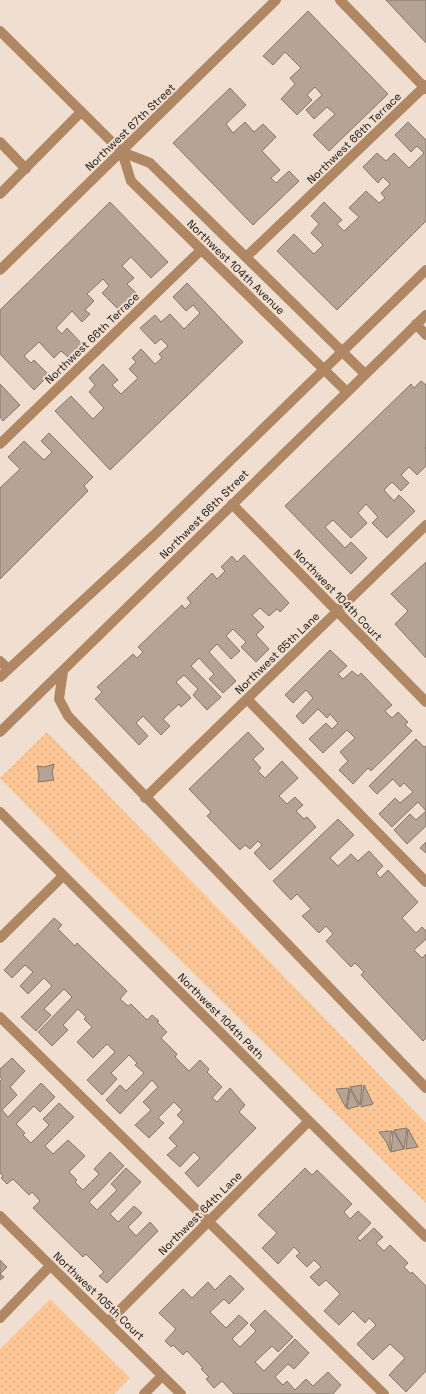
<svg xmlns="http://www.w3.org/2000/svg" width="426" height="1394" font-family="'Space Grotesk',sans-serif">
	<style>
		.park { fill: url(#park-dots) }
		.building { fill: #b5a496; stroke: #857668 }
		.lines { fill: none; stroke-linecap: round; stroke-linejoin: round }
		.minor { stroke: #af8762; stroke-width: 10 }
		.labels { text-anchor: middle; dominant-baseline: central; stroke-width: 4; stroke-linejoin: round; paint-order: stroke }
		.street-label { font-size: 11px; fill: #150f0a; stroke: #f0dfd0 }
	</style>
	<defs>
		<pattern id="park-dots" width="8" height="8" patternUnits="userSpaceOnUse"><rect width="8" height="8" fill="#fdc795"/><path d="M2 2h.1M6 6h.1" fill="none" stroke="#d8aa7f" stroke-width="1.8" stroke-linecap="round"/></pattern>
	</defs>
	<rect width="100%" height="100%" fill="#f0dfd0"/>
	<path class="park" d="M47,732L426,1123V1203L89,870L0,778Z
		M50,1299L130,1378L114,1394H0V1349Z"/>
	<path class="building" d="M386,0H426V43Z
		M308,11L388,94L329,151L313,135L335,114L327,107L314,119L306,110L322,95L315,87L307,95L312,100L297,115L281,99L295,84L290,78L301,68L285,52L273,65L263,56Z
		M230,88L246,105L226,124L233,133L245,122L254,132L263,124L276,137L262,151L280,170L271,178L276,183L289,171L299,181L253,225L173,143Z
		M408,122L426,140V221L337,310L277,251L294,234L314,254L323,245L311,233L319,224L311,216L324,202L342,220L337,224L344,231L359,217L349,208L366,191L379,203L385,198L381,193L390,184L383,177L378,183L363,167L377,153L386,161L394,153L409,168L424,153L417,146L411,152L395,135Z
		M110,202L168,262L151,278L131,257L122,266L134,278L127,284L136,293L119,310L102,293L109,286L103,279L87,294L94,301L85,310L90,314L82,322L72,311L56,328L62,334L67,328L82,344L68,357L61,351L54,358L39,342L24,356L31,363L34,360L49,375L34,390L0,354V310Z
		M187,283L243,342L110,470L55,411L71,396L93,419L104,408L89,392L95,385L89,378L103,364L118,380L112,385L121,394L138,378L129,369L136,362L132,358L141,349L155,364L162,358L159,354L168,346L161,339L155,344L140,328L155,315L161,322L170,314L184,329L200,313L193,305L186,311L173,297Z
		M421,381L426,385V447L425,448L426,449V466L417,475L409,467L401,475L409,483L401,491L392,482L384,490L394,501L399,495L415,511L387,538L372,523L378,517L366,504L358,513L367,523L351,538L333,520L325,527L345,548L351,542L367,558L351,574L285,506L411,384L414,388Z
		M0,384L20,405L3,421L0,417Z
		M49,433L93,477L84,486L88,491L0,579V488L20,469L8,457L24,441L44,460L52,452L41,441Z
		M244,555L289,603L280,612L277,609L269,616L260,608L252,615L264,627L256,635L269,649L256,662L241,647L246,642L233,629L226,636L240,651L231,659L217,644L209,652L236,681L223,693L209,679L214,674L199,658L191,666L221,697L207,710L193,695L198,689L184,675L176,682L191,698L181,707L179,704L163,719L170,726L161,735L143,716L136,723L148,736L139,745L95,699L102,692L97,687L133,654L137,658L143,652L138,647L182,605L185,609L191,603L187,598L212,573L217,579L225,571L221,567L232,556L237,562Z
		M426,562V658L395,624L408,611L391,594Z
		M330,650L347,666L338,674L343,679L352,671L358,676L361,673L392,705L385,711L392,718L398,712L408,722L405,725L412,731L371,771L368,768L353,784L339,770L348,761L340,752L355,738L347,730L323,753L309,739L326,723L332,729L338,723L330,714L327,718L318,709L303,724L296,716L313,698L306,690L293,703L285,695Z
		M248,732L264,749L253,759L261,768L258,771L265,778L282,761L298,778L279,796L287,804L295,797L303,805L296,811L304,819L307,817L316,827L270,870L254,853L262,845L258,841L250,849L245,845L240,850L207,816L211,812L189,789Z
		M416,739L424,747L426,746V811L418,802L392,827L379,814L395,798L400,803L413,792L404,783L400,787L393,779L377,794L369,786Z
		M54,764L52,773L54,780L38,782L39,774L37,766L45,767Z
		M426,811V826L407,844L394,830L410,814L416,820Z
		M338,819L354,835L330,858L338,866L351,854L358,861L369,851L383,866L376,873L380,878L388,870L418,902L402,918L416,933L422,927L426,931V939L414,950L422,958L426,954V1038L423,1041L361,975L364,972L355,963L351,967L326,941L333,934L326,926L319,933L302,916L311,909L297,894L291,900L273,881Z
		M426,842V853L420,848Z
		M54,918L62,925L58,929L75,946L77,943L127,991L120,999L128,1006L131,1004L147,1020L152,1015L159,1021L157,1022L167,1032L161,1038L177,1054L175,1057L189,1071L200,1060L209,1069L207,1072L222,1087L212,1098L217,1102L230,1088L245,1105L239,1112L256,1128L198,1187L185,1173L200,1158L194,1152L180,1167L167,1155L177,1146L169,1138L184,1122L177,1115L182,1110L174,1102L158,1118L164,1123L149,1138L135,1125L151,1110L143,1102L158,1087L152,1080L120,1114L106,1100L120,1085L126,1091L144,1073L135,1065L137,1063L129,1055L111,1073L117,1079L102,1095L87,1080L115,1052L107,1044L93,1058L77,1042L92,1027L84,1019L86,1017L78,1009L63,1025L68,1030L52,1046L38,1032L72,997L64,989L44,1009L51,1015L36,1031L21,1017L52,986L44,978L28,994L20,986L33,972L25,965L12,978L4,970Z
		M12,1058L25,1071L10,1087L17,1095L2,1110L8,1117L41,1083L55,1097L40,1112L34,1106L16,1124L25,1133L23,1135L31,1143L49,1125L43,1119L59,1103L74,1117L45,1146L53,1154L68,1140L85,1156L69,1172L77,1180L75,1182L83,1190L99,1174L94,1169L110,1152L124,1166L89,1202L97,1210L117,1190L111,1184L126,1168L141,1182L110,1214L118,1222L134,1206L142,1213L128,1227L136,1236L150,1222L158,1231L107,1283L99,1276L104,1272L86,1254L83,1257L33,1208L40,1201L32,1192L29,1195L13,1179L7,1184L1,1178L3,1176L0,1173V1081L2,1079L0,1077V1069Z
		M362,1085L360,1105L350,1087Z
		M364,1085L373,1104L361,1107Z
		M349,1088L346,1108L336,1089Z
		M350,1089L359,1106L347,1109Z
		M407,1128L404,1149L394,1130Z
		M408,1129L418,1147L406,1149Z
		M392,1131L390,1139V1151L387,1143L379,1132Z
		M393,1131L398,1139L404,1149L391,1152Z
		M305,1168L312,1175L317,1170L352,1204L344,1212L350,1219L358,1211L371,1223L357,1238L360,1241L374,1228L383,1237L376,1243L384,1251L390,1245L408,1263L404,1267L411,1274L412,1272L426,1286V1371L406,1392L389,1375L405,1358L390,1344L373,1360L357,1344L376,1325L369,1318L365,1323L353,1311L339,1325L324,1311L340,1294L326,1280L319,1286L310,1277L321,1267L314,1260L307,1267L296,1256L300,1253L294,1247L278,1264L262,1248L277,1233L258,1215Z
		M0,1260L7,1267L0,1274L4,1277L0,1280Z
		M230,1275L244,1289L229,1304L224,1299L210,1312L226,1328L239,1315L248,1323L232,1339L240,1347L256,1331L250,1325L265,1310L293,1337L278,1352L272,1346L255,1362L264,1371L295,1339L309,1353L294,1369L288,1364L275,1377L283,1385L287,1381L295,1390L306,1379L313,1386L328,1372L341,1385L333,1394H234L222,1381L214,1388L206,1379L209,1377L201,1369L203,1368L187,1351L183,1355L173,1345L171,1347L165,1341L176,1329L159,1313L183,1289L192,1298L208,1282L215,1290Z"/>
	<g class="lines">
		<path class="minor" d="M340,0L426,89
			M0,31L122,152L150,163L365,374
			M0,142L26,169
			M122,152L131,181L347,392
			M0,194L81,112
			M246,257L426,85
			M0,270L276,0
			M416,324L426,335
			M0,444L201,250
			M232,504L426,702
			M0,661L8,669
			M63,671L59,699L68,716L426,1088
			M0,677L154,535L426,270
			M247,699L426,882
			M0,732L426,315
			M145,798L426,525
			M0,812L309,1121L426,1237
			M0,938L63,876
			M0,1017L384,1394
			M0,1216L181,1394
			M0,1318L50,1266
			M108,1322L309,1121
			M144,1394L162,1376"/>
	</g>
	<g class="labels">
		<g class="street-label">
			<text transform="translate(130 127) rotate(-44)">Northwest 67th Street</text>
			<text transform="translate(354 138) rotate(-44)">Northwest 66th Terrace</text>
			<text transform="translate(236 267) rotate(44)">Northwest 104th Avenue</text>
			<text transform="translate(92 338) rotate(-44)">Northwest 66th Terrace</text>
			<text transform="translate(204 514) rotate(-45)">Northwest 66th Street</text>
			<text transform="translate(338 595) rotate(46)">Northwest 104th Court</text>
			<text transform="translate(277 653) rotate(-44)">Northwest 65th Lane</text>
			<text transform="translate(221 1016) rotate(45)">Northwest 104th Path</text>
			<text transform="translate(200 1213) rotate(-45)">Northwest 64th Lane</text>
			<text transform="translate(99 1296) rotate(44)">Northwest 105th Court</text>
		</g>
	</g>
</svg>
